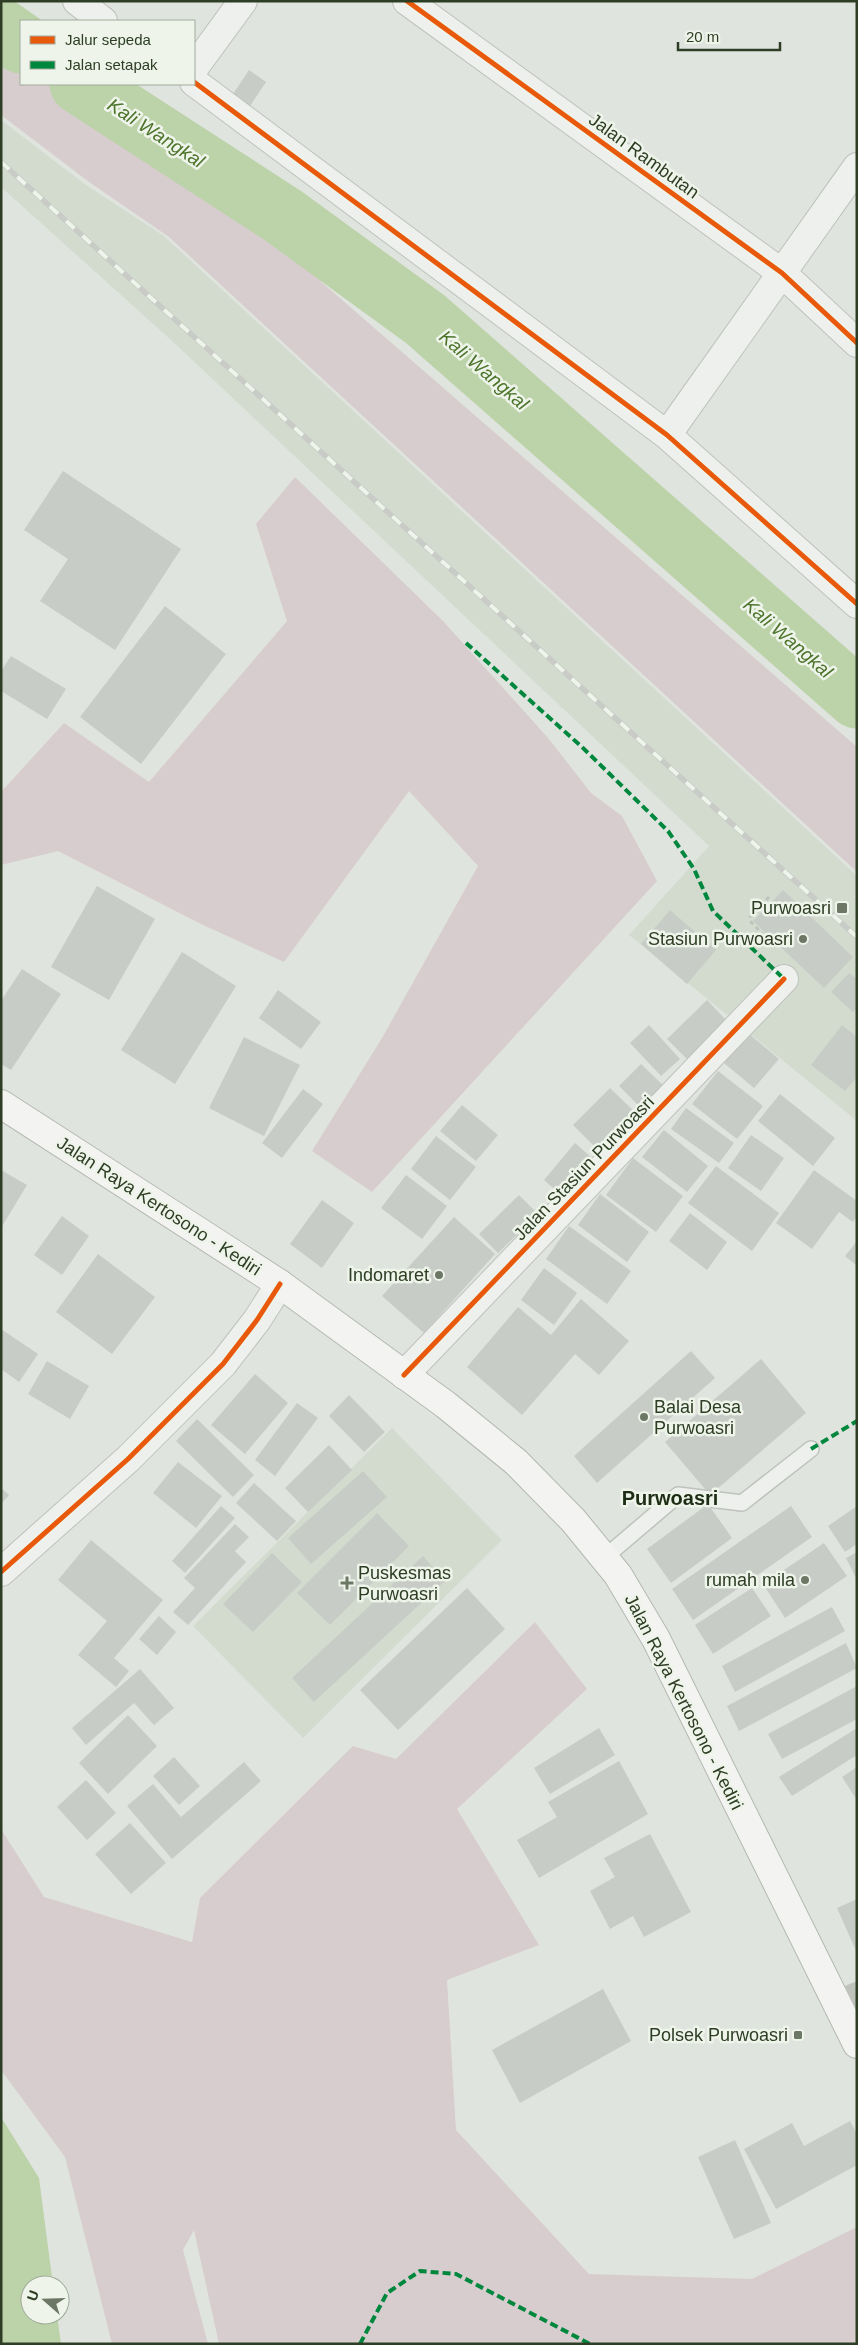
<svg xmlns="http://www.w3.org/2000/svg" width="858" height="2345" font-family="Arial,sans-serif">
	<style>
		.built { fill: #d3dbcf }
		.green { fill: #d8cdce }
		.water { fill: #bcd2a9 }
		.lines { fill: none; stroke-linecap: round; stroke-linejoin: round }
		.river { stroke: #bcd2a9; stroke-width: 61 }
		.building { fill: #c8ccc6 }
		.lane-casing { stroke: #bec2bc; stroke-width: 18 }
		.street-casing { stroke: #bec2bc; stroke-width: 30 }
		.highway-casing { stroke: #b3b9b0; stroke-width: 30 }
		.path { stroke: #bec4bc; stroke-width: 3; stroke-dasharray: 4 4; stroke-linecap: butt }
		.lane { stroke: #eef0ed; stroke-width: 15 }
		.street { stroke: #eef0ed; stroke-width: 28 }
		.secondary { stroke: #bec4bc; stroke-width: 28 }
		.highway { stroke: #f3f4f2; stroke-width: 28 }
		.rail-casing { stroke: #c8cbc6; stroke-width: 5.5 }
		.rail { stroke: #eef4ea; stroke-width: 4; stroke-dasharray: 11; stroke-linecap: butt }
		.quiet { stroke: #00873e; stroke-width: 4; stroke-dasharray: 8 4; stroke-linecap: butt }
		.cycleway-casing { stroke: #eef4ea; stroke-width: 8 }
		.cycleway { stroke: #e8590c; stroke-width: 5 }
		.poi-dot { fill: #6c7865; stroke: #eef4ea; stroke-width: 2 }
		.labels { text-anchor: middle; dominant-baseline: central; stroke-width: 5; stroke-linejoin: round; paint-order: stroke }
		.street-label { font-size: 18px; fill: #2d3e24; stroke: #eef4ea }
		.poi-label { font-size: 18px; fill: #2d3e24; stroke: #eef4ea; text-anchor: end }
		.water-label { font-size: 19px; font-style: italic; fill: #4c742b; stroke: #eef4ea }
		.quarter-label { font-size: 20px; font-weight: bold; fill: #1e2e16; stroke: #eef4ea }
	</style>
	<rect width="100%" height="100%" fill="#e0e4de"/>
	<path class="built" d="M1,120L86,185L164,236L857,876V1121L629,935L709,846L171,340L1,187Z
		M392,1428L502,1540L303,1738L193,1626Z"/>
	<path class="green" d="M1,38L21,54V84H59L125,128L174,154L857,747V872L169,237L89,182L1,115Z
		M295,477L443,621L549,739L591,793L622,816L657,881L372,1192L312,1151L382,1038L478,866L409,791L284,962L201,924L58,851L1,865V792L64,723L149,782L287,621L256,524Z
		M535,1622L587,1689L457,1809L539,1945L447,1980L456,2130L589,2274L752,2279L857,2227V2344H219L194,2230L183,2250L208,2344H112L65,2157L1,2070V1829L44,1897L192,1942L200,1898L353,1746L396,1759Z"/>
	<path class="water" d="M1,2117L39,2178L53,2285H30V2315H57L61,2344H1Z"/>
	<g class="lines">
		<path class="river" d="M1,29L21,43
			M80,84L282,215L425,319L857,698"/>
	</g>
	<path class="building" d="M249,70L266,82L250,106L233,94Z
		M63,471L181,549L115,650L40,601L68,559L24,530Z
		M165,606L226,654L141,764L80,717Z
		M11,656L66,689L47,719L1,691V671Z
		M97,886L155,919L109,1000L51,967Z
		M783,890L853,957L824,988L753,921Z
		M670,910L716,950L687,984L641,944Z
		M182,952L236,986L175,1084L121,1050Z
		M22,969L61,994L11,1070L1,1064V1001Z
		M849,973L857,979V1008L853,1012L831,992Z
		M278,990L321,1022L301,1049L259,1018Z
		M707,1000L729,1023L690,1062L667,1039Z
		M649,1025L680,1059L661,1076L630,1043Z
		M842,1025L857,1037V1077L845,1091L811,1065Z
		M748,1033L779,1059L754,1088L724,1063Z
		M244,1037L300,1065L264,1136L209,1108Z
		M641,1064L665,1087L643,1110L619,1086Z
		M718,1071L763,1106L737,1139L692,1104Z
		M610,1088L638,1115L601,1153L573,1125Z
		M303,1089L323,1104L282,1158L262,1143Z
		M780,1094L835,1138L813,1166L758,1121Z
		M462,1105L498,1135L476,1161L440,1131Z
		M686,1108L734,1143L719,1163L671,1129Z
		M664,1130L708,1166L687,1192L642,1157Z
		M751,1135L784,1158L761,1191L728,1168Z
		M436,1136L476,1167L450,1200L411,1169Z
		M575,1143L592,1158L561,1195L544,1180Z
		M633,1158L683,1196L656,1232L606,1195Z
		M716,1166L779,1213L752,1251L688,1203Z
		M1,1170L27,1185L1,1228Z
		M814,1170L857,1201V1216L853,1222L839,1212L812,1249L776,1223Z
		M406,1175L447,1206L422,1239L381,1208Z
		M600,1194L649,1232L627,1262L578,1225Z
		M519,1195L538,1214L498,1253L479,1234Z
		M322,1200L354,1223L322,1268L290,1244Z
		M690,1213L727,1242L707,1270L669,1241Z
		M62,1216L89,1236L62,1275L34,1255Z
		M454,1217L495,1254L424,1333L382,1296Z
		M569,1226L631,1271L607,1304L546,1259Z
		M857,1241V1266L845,1256Z
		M98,1254L155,1297L112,1354L56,1312Z
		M544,1268L577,1293L554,1325L521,1300Z
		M581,1299L629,1341L599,1375L575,1354L522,1415L467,1367L518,1307L551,1335Z
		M1,1329L38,1354L19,1382L1,1369Z
		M691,1351L715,1378L597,1483L574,1456Z
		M761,1359L806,1413L710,1495L665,1442Z
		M47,1361L89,1386L70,1419L28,1394Z
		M255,1374L288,1403L245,1454L211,1425Z
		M349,1395L385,1432L364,1452L329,1416Z
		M297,1403L318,1418L275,1476L255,1460Z
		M197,1419L254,1475L233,1497L176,1441Z
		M329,1445L352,1470L308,1512L285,1488Z
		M178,1462L222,1496L196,1528L153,1493Z
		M363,1471L387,1497L311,1564L288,1538Z
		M254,1483L296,1521L277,1541L236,1503Z
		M1,1488L9,1495L1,1504Z
		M708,1504L732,1538L671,1583L647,1549Z
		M221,1506L235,1518L185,1573L172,1561Z
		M791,1506L812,1537L693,1620L672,1589Z
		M857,1506V1544L845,1552L828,1526Z
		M377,1513L409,1546L330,1625L297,1593Z
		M235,1524L249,1537L235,1551L246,1562L188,1625L173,1612L195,1588L184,1578Z
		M91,1540L163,1600L114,1658L129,1671L116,1687L78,1655L107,1621L58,1580Z
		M824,1543L847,1576L785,1618L763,1584Z
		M857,1552V1580L846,1558Z
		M272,1553L302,1582L253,1632L223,1604Z
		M423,1556L445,1581L314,1702L292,1678Z
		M467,1588L505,1629L398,1730L360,1690Z
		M752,1588L771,1616L713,1654L695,1625Z
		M832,1607L845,1631L735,1692L722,1666Z
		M159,1616L176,1632L157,1655L139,1639Z
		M846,1643L857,1668L739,1731L727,1706Z
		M140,1669L174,1708L154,1725L134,1703L86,1745L72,1728Z
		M857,1686V1719L782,1759L768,1734Z
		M128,1715L157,1746L108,1794L79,1763Z
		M599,1728L615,1755L550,1794L534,1768Z
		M857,1728V1755L792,1796L779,1777Z
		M174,1757L200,1786L179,1805L153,1776Z
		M619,1761L648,1814L539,1878L517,1840L557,1817L548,1802Z
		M244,1762L261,1781L172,1859L127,1806L153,1784L181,1817Z
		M857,1767V1800L842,1777Z
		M86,1780L116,1813L87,1840L57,1807Z
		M130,1823L166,1863L131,1894L95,1854Z
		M650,1834L691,1912L644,1937L633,1916L610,1929L590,1891L615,1877L604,1858Z
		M857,1899V1953L837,1908Z
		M603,1989L631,2041L520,2103L492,2050Z
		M850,2121L857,2134V2165L776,2209L744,2149L792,2123L804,2146Z
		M735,2140L771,2223L734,2239L698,2157Z"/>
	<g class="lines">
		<defs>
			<path id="lane" d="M604,1558L678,1495L742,1503L811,1449"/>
			<path id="street" d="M77,1L103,21
				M407,1L782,273L857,343
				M194,68L243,1
				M194,82L667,435L857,604
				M667,435L857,167
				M404,1375L784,979
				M1,1572L128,1459L223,1364L257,1320L280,1284"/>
			<path id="highway" d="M1,1104L280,1284L446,1405L516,1462L573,1520L618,1575L656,1639L857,2044"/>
		</defs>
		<use href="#lane" class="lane-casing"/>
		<use href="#street" class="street-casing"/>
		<use href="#highway" class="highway-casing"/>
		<path class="path" d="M769,897L750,917V921L777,949"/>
		<use href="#lane" class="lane"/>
		<use href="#street" class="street"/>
		<path class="secondary" d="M837,2005L857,1996"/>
		<use href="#highway" class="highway"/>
		<defs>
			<path id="rail" d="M1,162L857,937"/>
		</defs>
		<use href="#rail" class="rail-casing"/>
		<use href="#rail" class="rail"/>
		<path class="quiet" d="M466,643L582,747L668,831L694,869L713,911L784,979
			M811,1449L857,1421
			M360,2344L387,2293L420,2271L456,2274L590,2344"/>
		<defs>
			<path id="cycleway" d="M407,1L782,273L857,343
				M194,82L667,435L857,604
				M404,1375L784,979
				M1,1572L128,1459L223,1364L257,1320L280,1284"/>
		</defs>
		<use href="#cycleway" class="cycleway-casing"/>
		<use href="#cycleway" class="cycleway"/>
	</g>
	<g class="poi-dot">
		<rect x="836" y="902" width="12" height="12" rx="2.5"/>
		<circle cx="803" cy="939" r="5"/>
		<circle cx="439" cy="1275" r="5"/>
		<circle cx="644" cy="1417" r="5"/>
		<circle cx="805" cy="1580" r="5"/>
		<path d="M344.5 1575.5h5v5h5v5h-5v5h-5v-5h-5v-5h5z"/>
		<rect x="793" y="2030" width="10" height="10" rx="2.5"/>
	</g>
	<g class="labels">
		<g class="street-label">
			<text transform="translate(644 156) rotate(36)">Jalan Rambutan</text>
			<text transform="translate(584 1168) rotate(-46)">Jalan Stasiun Purwoasri</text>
			<text transform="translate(159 1206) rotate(33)">Jalan Raya Kertosono - Kediri</text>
			<text transform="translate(684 1702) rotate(63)">Jalan Raya Kertosono - Kediri</text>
		</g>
		<g class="poi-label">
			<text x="831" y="908">Purwoasri</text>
			<text x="793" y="939">Stasiun Purwoasri</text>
			<text x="429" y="1275">Indomaret</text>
			<text x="654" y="1407" text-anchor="start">Balai Desa<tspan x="654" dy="21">Purwoasri</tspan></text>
			<text x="358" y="1573" text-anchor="start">Puskesmas<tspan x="358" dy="21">Purwoasri</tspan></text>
			<text x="795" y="1580">rumah mila</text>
			<text x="788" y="2035">Polsek Purwoasri</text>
		</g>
		<g class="water-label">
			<text transform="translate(156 133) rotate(33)">Kali Wangkal</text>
			<text transform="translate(484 370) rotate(41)">Kali Wangkal</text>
			<text transform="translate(788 638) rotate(41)">Kali Wangkal</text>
		</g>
		<g class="quarter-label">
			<text x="670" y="1498">Purwoasri</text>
		</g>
	</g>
	<rect width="858" height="2345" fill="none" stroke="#2d3e24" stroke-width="5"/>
	<rect x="20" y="20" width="175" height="65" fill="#eef4ea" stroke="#a1ab9b"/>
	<rect x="30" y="36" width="25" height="8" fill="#e8590c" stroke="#a1ab9b"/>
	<text x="65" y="45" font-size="15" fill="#2d3e24">Jalur sepeda</text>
	<rect x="30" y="61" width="25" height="8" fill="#00873e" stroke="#a1ab9b"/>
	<text x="65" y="70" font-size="15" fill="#2d3e24">Jalan setapak</text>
	<g transform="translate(45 2300) rotate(290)"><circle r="24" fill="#eef4ea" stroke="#a1ab9b"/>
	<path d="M0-4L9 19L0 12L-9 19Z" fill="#6c7865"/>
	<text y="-8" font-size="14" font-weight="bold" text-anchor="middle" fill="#2d3e24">U</text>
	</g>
	<path d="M678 42v8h102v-8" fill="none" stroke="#2d3e24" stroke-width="2.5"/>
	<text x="686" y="42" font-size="15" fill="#2d3e24" stroke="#eef4ea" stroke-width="4" paint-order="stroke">20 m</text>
</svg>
